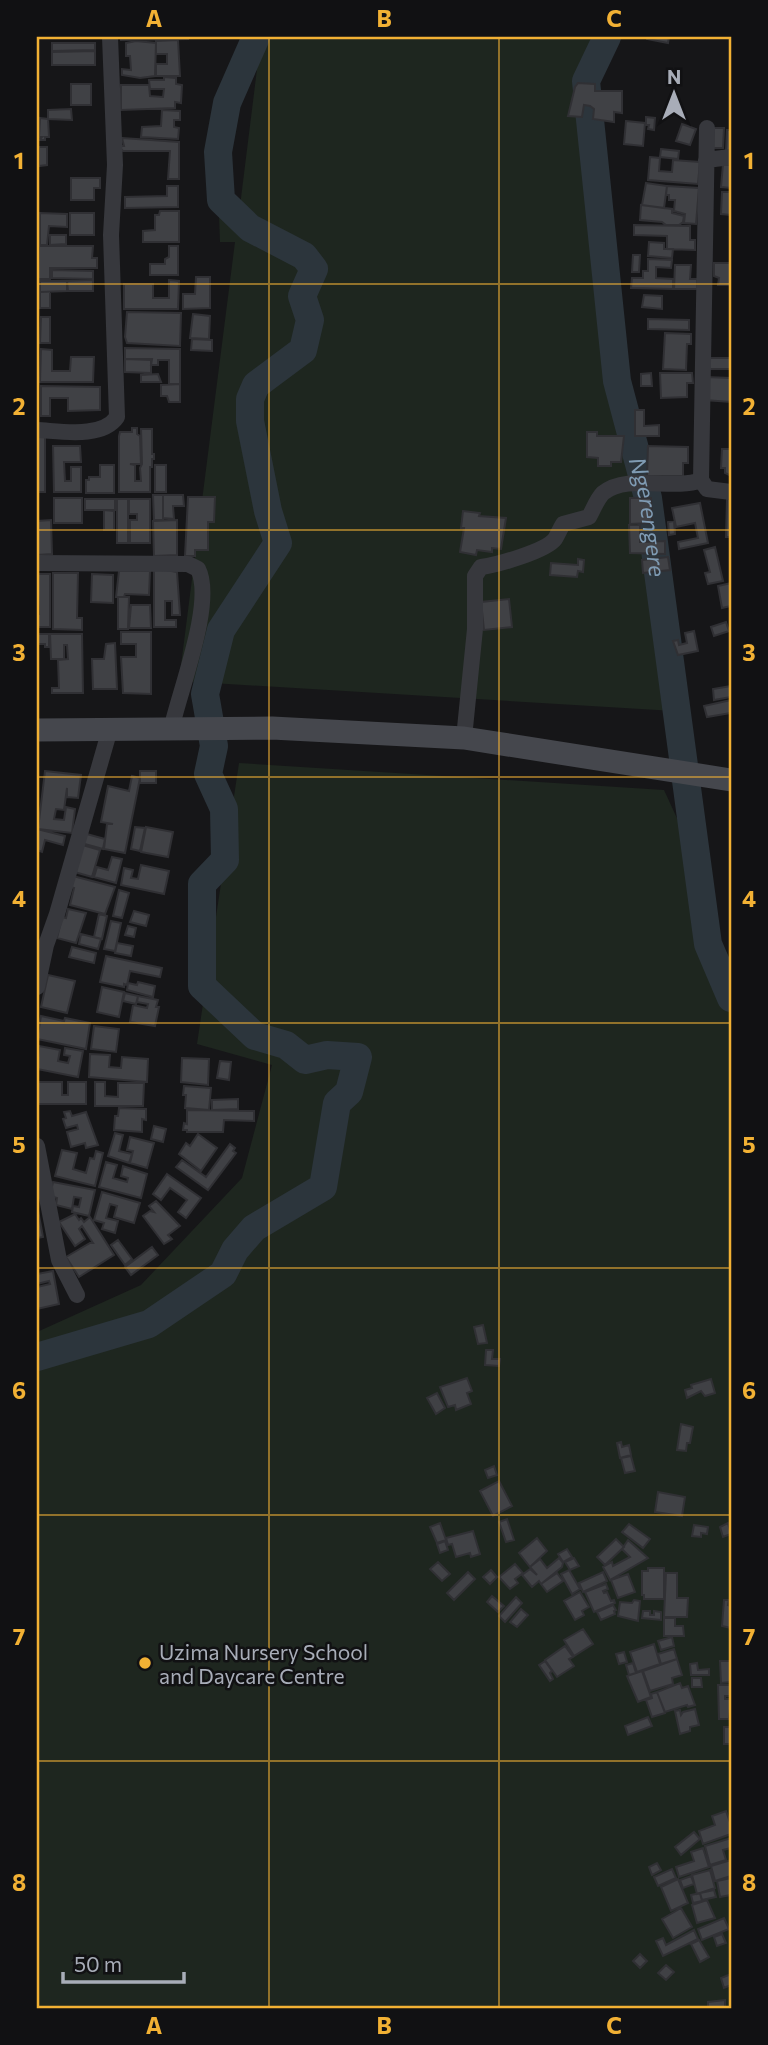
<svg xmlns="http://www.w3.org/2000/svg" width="768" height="2045" font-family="Commissioner,sans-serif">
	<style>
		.green { fill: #1e261f }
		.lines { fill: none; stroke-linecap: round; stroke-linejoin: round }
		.river { stroke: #2c353c; stroke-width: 28 }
		.building { fill: #404145; stroke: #303034; stroke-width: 2 }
		.street { stroke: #37383d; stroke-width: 16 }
		.secondary { stroke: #45474d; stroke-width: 23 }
		.grid { fill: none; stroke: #f2b134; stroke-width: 2; stroke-opacity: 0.55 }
		.poi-dot { fill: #f2b134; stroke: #111113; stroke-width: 2.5 }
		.labels { text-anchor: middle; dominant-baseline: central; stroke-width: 5; stroke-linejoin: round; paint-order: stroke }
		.poi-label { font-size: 21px; fill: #a8adb8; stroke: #111113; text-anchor: start }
		.water-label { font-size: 23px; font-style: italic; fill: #7f9bb3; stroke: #111113 }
		.neatline { fill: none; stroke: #f2b134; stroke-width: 2.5 }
		.grid-label { font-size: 23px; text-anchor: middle; font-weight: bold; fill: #f2b134 }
	</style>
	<rect width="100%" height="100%" fill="#161618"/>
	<path class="green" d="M261,37H612L587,81L636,447L646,566L674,711L179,681L235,242H220L219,215L239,214Z
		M239,763L664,790L681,827L706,917L731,960V2008H37V1332L141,1285L242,1178L272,1065L197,1044Z"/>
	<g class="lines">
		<g class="river">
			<path id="s1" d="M607,37L586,81L617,381L648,498L708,944L731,998"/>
			<path d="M37,1357L149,1324L223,1274L235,1250L254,1228L323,1187L337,1103L349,1092L358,1057L327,1055L305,1060L286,1045L255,1036L202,986V884L225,860L224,809L208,774L214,746L205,694L221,630L278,543L268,511L250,421V399L256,385L303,350L310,320L302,296L314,269L304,256L250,228L221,200L218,152L227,103L256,37"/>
		</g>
	</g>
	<path class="building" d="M121,37H188V39L121,40Z
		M647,37H669L668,43L647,39Z
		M178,40L180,76H156V64H167V54H156V41Z
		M136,41L156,43L155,76L140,78L122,75V69L131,70L130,56H126V43Z
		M52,43H95V50L52,51Z
		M95,51V65H52V52Z
		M164,77L176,78V84L182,85L181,103L175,102V108L121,110V85H149L150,96L163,97L164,89H150L149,80H164Z
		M578,83L595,84V91H622V113L614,112V122L593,119L594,109L590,106L584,105L582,117L568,116L575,87Z
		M71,84H91V105H71Z
		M71,109L72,120L48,119V110Z
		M162,110L180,111V120H174V127L179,128L178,139L141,137L142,127L161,126Z
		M646,117L655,118L654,130L648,129L649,125H646Z
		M40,118L48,119L49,137H45V140H39L42,137H39Z
		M626,121L645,123L643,146L624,144Z
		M682,124L696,129L690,145L676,141Z
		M714,128H724L723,148H713Z
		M727,130H731V151H726Z
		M122,138L179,142V179H168L170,151H123L121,149V146H124Z
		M39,147H47V165L39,166Z
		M661,149L679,151L678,159L660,157Z
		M650,157L660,158L659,171L672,172L673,160L700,162L698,184L648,180Z
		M723,164L731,165V188L721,187Z
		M71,178H100V188H94V200H71Z
		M646,183L667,186L664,208L642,205Z
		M167,186H178V207L125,208V197L167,196Z
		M667,186L699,188L696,224L684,223L685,214L674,211L675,200H669V195H666Z
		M722,192H731V215L721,214Z
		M641,205L672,209V213L684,216L683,222L679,225H666L662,222L640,220Z
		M160,211H179V242H143V231L155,230V215H159Z
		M40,213L67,214V227L49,226L47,245H40Z
		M70,213H94V235H70Z
		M634,225L690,226V240H695V250L667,249V236L634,235Z
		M50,235H66V244L50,245Z
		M649,242L664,243V249H673L672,258L648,256Z
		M39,246H93L92,258H97V268H50V279H38Z
		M169,246H178V275H150V264H165V259L169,257Z
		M633,255H640L639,272H632Z
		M648,259L672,260L671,268L656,267V278L673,279V289L631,288L632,278H643V271H648Z
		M714,263H731V285H718L719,278L714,276Z
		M675,265H691L690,279H697V289H674Z
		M52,270L93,271V279L52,278Z
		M196,277H210V308L183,309V294H195Z
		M93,280V291H68L67,281Z
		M169,280L179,281L178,309H124V284H153V298H169Z
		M40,281H67V291L40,292Z
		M40,292H50V308H40Z
		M644,295L662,296V309L642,307Z
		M127,312L181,313L180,346L127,343L125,337Z
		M193,314L210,316L209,339L190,338Z
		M41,317H50V343H40Z
		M648,319L689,320V330L648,329Z
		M665,333L691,334V344H687L686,370L663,369Z
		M192,339L212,340V351L191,350Z
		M125,348L180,349V384H169V360H158V365H151L152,359H125Z
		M41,349L52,350V371H70L71,357H94L93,382H40Z
		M708,358H731V369H708Z
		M125,359L151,360V373L125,372Z
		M651,373L652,386H641V374Z
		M660,373H692L693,383H687V397L661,398Z
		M158,374L161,382H141V375Z
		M705,377L731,378V402L704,400Z
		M180,384V402H169L167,396H161V385Z
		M41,386L100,387V410L68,411V398H50V416H41Z
		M635,410H644V426L659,425V436H635Z
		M132,428H137V434L140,436L141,464H130L135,465V481H141L140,468L142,464L141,429H152V454H154V459H152V467H150V492H119V436L120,432H132Z
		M587,432H597V436H624L621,462H611V466H598V458L587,457Z
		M37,437H45V492H37Z
		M53,446H80L81,462H64L65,481H71V467H81V492H54Z
		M648,446L688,447V463H683V476H647Z
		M722,449H731V476L725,473V468H721Z
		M100,465H114V493H86V480H89V477H100Z
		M155,465H166V492H155Z
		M153,495H163V520H154Z
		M163,495H183L184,506H173L174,519L163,518Z
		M188,497H215L214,522H208V550H195V556H185Z
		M54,498H82V523H54Z
		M630,498H651L652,523L630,524Z
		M85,499H115V510H85Z
		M117,499H128V543H117Z
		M129,499H150V543H130V520H137V514H129Z
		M727,499H731V537H726Z
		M700,503L708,543L679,549L678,542L698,538L695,523L676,527L672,508Z
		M104,510L114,511V530H104Z
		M463,511L480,513L479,516L506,518L501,549L492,548V552L477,550L476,555L460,552L464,528H461Z
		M51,520L52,554L37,555V521Z
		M177,520V555L154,556L153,521Z
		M674,521L675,534L669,535L668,522Z
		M629,525H640V542L665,541V554L630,553Z
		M715,547L723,581L708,584L705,573L710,572L704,550Z
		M668,557L670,570L643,573L642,560Z
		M578,559L584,560L583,572L578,571L577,577L550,575L551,563L578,565Z
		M154,568L177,572L180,615H172V601H165V620H176V627H154Z
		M119,571H150L149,595L125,594L124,597H116Z
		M53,573H78L77,618H82V630L53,629Z
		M37,574H50V627H37V614H39Z
		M92,574L113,575V603L91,602Z
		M731,583V606L722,608L718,586Z
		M118,597H129L128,629H118Z
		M509,599L512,627L484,630L481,602Z
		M131,605H150L151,628H129Z
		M726,622L729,631L714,636L711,627Z
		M694,631L698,651L678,655L673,641L678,640L679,645L687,643L685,633Z
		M121,632H151V694L123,693L121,657H136V644H121Z
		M37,634H49V647H45V644H37Z
		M50,634H82L83,693H52V688H59L58,660L68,659L67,645H64V659H51Z
		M115,643L117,689H93L92,659H104L106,644Z
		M731,686V697L714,700L713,689Z
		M731,700V713L707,717L704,706Z
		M45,771L81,775L78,798L67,797V788L64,810L56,809L54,819L64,820L66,807L75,809L72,833L38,829Z
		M140,771H156V783H140Z
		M132,776L140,778L125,853L104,849L107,824H113L101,822L108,786L129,791Z
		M135,827L145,828L140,851L131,849Z
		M146,827L173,832L168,857L141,852Z
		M37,829L65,836L63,845L45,840L42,852L37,850Z
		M83,833L105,839L103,849L81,843Z
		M79,844L100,850L92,877L71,871Z
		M112,857L122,859L116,883L94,877L97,867L108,870Z
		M141,865L169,871L164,894L121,885L124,868L133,870L131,878L138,879Z
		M73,876L115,887L105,914L70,905L74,888L70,887Z
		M119,890L129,893L122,918L113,916Z
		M68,909L86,913L76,943L57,938L62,917L66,918Z
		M134,911L149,915L146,926L130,922Z
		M99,914L107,916L102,939L94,937Z
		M111,921L121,923L115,951L104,949Z
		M128,926L136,928L134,937L125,935Z
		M81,934L101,939L98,949L79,944Z
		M117,943L133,946L131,956L115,953Z
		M72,947L96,953L94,963L69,957Z
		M106,956L162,968L160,977L130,971L127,985L124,984V987L100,982Z
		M48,975L75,981L67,1013L41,1007Z
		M138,982L155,986L153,997L127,990L128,983L137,985Z
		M102,987L124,992L119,1017L97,1012Z
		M125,993L138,996L136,1004L123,1001Z
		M138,996L158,1000L156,1007H159L155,1026L130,1022L133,1005L147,1008L148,1004L137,1002Z
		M41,1016L64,1021L65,1018L90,1023L86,1049L37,1039Z
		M41,1016L64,1021L65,1018L90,1023L86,1049L37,1039Z
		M94,1026L119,1029L116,1052L91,1049Z
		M39,1046L60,1050L58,1061L68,1063L70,1056L64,1055L65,1048L83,1051L78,1077L37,1069Z
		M90,1054L110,1055L109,1067L121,1068L122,1057L148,1059L147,1082L89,1077Z
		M182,1058L209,1059L208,1085L181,1082Z
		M220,1061L231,1062L229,1080L217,1078Z
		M37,1082H62V1095H68V1082H86V1104H37Z
		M95,1082H105V1096L118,1097V1083H144L143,1106H95Z
		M184,1086L211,1088L209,1110L185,1108L186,1095H183Z
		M238,1099V1109L212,1110V1100Z
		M119,1108L146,1109V1120L142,1119V1132L114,1130L115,1116H118Z
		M187,1110L254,1111V1121L224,1120L223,1132H187V1130H183L184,1123L187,1124Z
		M70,1111L72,1116L86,1112L98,1145L86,1148L85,1143L71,1147L67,1132L78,1129L77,1125L66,1128L63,1119L66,1118L64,1112Z
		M154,1126L166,1129L163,1142L151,1139Z
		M115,1133L123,1135L119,1151L132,1154L129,1163L108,1156Z
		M198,1134L217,1148L201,1171L179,1154L186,1143L190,1146Z
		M130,1137L154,1143L147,1168L130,1163L133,1151L127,1150Z
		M230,1144L235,1148L233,1151L236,1153L208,1190L176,1167L182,1160L206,1177Z
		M62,1150L77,1153L73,1169L86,1173L90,1158L94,1159L96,1151L103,1153L95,1186L55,1176Z
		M106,1162L117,1165L113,1178L127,1182L128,1178L121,1176L123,1166L147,1174L141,1198L99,1187Z
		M167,1174L201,1198L186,1218L178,1212L187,1200L170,1188L161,1200L153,1194Z
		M53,1182L95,1190L89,1216L72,1212L73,1206L79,1207L81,1198L74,1197L72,1209L56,1205L57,1198L50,1196Z
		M102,1192L140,1203L134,1223L114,1217L117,1206L110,1204L106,1218L118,1221L115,1233L102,1229L104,1223L94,1220Z
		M156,1201L180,1226L168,1235L172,1239L164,1244L143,1216L150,1211L154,1212L149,1206Z
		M37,1205L43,1237L37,1238Z
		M75,1214L79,1220L81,1218L84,1222L90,1217L114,1255L79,1277L66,1257L90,1243H93L82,1226L79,1229L85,1239L75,1246L59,1222Z
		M118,1240L132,1259L125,1265L111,1245Z
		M152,1247L158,1255L131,1275L125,1267Z
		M53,1271L59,1304L37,1309V1287L50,1284L49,1281L37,1284V1274Z
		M483,1325L487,1343L478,1344L474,1327Z
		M486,1350H493L492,1359H500L499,1366L485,1365Z
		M467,1378L472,1391L467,1393L471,1404L456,1410L455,1405L448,1407L440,1387Z
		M711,1379L715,1393L705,1396L701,1391L687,1398L685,1390L692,1388L691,1385Z
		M437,1393L445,1408L436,1414L427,1398Z
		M681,1424L693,1427L690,1443H687L686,1451L677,1450Z
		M621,1442L622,1447L629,1445L631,1455L620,1458L617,1443Z
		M631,1456L635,1471L625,1473L621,1458Z
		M494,1466L497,1475L488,1478L485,1470Z
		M499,1481L512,1506L493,1516L480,1491Z
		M658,1492L685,1497L682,1516L655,1512Z
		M507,1519L514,1540L506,1542L499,1522Z
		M440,1523L446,1540L437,1543L430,1527Z
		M728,1523L731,1534L723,1537L720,1527Z
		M629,1524L650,1539L643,1548L622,1532Z
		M694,1525L708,1527L707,1534L701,1533V1537L692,1536Z
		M473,1531L480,1554L471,1557L470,1553L456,1557L452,1544L448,1545L446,1538Z
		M537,1538L547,1551L530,1567L519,1553Z
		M616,1539L624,1547L605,1565L597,1557Z
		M628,1540L648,1558L610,1580L603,1567L612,1562L613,1566L630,1557L622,1549Z
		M445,1541L448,1550L440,1553L437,1544Z
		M567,1549L572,1557L563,1562L558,1554Z
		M559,1558L563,1563L562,1567L541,1584L539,1581L532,1587L522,1575L530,1569L537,1575L530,1567L540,1559L547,1568Z
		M574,1558L579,1566L570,1570L565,1562Z
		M438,1562L450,1574L442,1581L430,1569Z
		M515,1564L523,1573L515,1579L518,1583L510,1589L499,1577Z
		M648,1568H664V1599H644V1595H642V1571H648Z
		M491,1570L497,1577L490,1584L483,1577Z
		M569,1570L580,1589L572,1594L561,1574Z
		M468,1572L475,1579L454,1600L447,1593Z
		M603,1572L607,1581L583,1592L579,1583Z
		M557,1573L563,1581L547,1592L541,1584Z
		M666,1573H677V1598H688L687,1617H664Z
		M628,1574L635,1592L618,1598L611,1580Z
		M606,1584L608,1589L603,1591L604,1593L607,1592L611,1601L614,1600L615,1603L594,1612L585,1592Z
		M580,1592L589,1607L582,1611L584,1615L575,1620L564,1601Z
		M492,1596L504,1606L498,1612L487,1602Z
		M516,1597L522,1603L505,1622L499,1616Z
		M634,1600L640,1601L638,1621L618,1616L620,1602L632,1603Z
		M724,1600H729L728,1605L731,1606V1628L722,1626Z
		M613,1605L616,1610L614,1611L615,1614L601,1620L597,1612Z
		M521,1609L528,1615L517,1627L510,1622Z
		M643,1611H650V1615H654V1611L661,1612V1620L642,1618Z
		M664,1618H675V1626H683L684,1636H664Z
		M583,1629L593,1644L574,1656L564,1640Z
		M672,1637L674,1646L661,1650L658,1641Z
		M654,1644L660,1664L637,1672L630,1652Z
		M565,1646L573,1657L569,1659L574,1666L557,1677L545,1660Z
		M674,1649L677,1659L661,1664L658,1654Z
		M624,1652L627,1662L619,1664L616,1654Z
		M677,1659L682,1675L672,1678L673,1684L650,1691L643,1671Z
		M545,1661L552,1671L550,1673L553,1679L550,1681L539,1665Z
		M720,1661H731V1682L721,1683Z
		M633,1663L636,1673L629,1675L626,1665Z
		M697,1663L698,1670L709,1669V1675H691L690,1664Z
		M642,1671L651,1697L638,1702L627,1676Z
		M692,1678H701L702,1687H692Z
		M680,1683L682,1688L688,1686L695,1705L688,1707L687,1705L665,1712L657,1692Z
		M718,1685H731V1696H725V1699H731L729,1719H719Z
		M657,1692L665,1713L652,1717L646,1700L652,1698L651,1694Z
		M695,1709L699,1725L690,1727V1731L680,1734L675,1711L680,1710L681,1715L683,1712Z
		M648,1717L652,1726L628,1735L625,1726Z
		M724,1727H731V1744H724Z
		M726,1811L731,1825V1834L703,1844L699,1831L715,1825L712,1816Z
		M694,1832L700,1839L681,1855L675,1847Z
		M731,1838V1848L723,1850L726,1860L710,1865L705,1846Z
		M703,1848L709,1867L679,1877L676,1867L694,1861L691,1852Z
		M731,1860V1876L715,1881L711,1866Z
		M657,1863L661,1870L652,1875L649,1867Z
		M672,1869L676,1878L658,1886L654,1877Z
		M710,1870L715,1888L697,1894L692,1875Z
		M691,1876L694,1884L683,1888L680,1880Z
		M731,1878V1895L720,1897L717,1881Z
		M678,1879L688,1903L671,1911L661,1887Z
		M714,1890L716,1897L702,1900L700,1893Z
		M700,1893L702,1901L693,1903L691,1895Z
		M707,1900L715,1918L697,1923L692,1905Z
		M681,1908L692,1927L673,1938L662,1919Z
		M724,1918L729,1929L702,1940L698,1929Z
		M694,1930L698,1939L663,1956L656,1941L663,1938L666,1945Z
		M722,1934L726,1943L717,1946L714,1937Z
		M699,1940L709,1957L700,1962L691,1944Z
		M640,1954L647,1961L640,1968L633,1961Z
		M666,1965L674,1972L666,1980L658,1973Z
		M731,1974V1985L724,1988L721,1978Z
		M725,2000V2008L708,2007V2002Z"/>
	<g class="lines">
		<path class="street" d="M707,128L701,480L707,489L731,492
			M706,160L731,157
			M37,430C60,431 102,439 117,417L111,235L115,165L110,37
			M37,563L188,564L198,569C215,602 179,692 171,730
			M464,738L475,629V576L481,567C497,565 546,551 555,539C558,534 560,529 563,524L589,517C593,510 597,499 603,493C628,473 672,491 701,480
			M37,987L46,945L57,914L110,729
			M37,1146L59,1260L77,1295"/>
		<path class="secondary" d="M37,730L272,728L464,738L731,780"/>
	</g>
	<path class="grid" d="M269,37V2008M499,37V2008M37,284H731M37,530H731M37,777H731M37,1023H731M37,1268H731M37,1515H731M37,1761H731"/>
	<circle class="poi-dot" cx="145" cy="1663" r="7"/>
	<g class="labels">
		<g class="poi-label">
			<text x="159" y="1651">Uzima Nursery School<tspan x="159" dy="24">and Daycare Centre</tspan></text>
		</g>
		<g class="water-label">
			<text stroke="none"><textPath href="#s1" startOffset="490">Ngerengere</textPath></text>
		</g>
	</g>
	<rect width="768" height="2045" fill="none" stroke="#111113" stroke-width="77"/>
	<g transform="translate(674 94)" stroke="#111113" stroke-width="5" paint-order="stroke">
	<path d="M0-5L12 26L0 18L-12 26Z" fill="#a8adb8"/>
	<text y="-10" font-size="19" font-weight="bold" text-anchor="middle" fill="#a8adb8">N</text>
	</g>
	<path d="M63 1972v10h121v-10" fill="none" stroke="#a8adb8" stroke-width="3.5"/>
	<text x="74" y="1972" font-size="21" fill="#a8adb8" stroke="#111113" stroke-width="5" paint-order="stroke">50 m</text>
	<rect x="38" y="38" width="692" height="1969" class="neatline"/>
	<g class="grid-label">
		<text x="154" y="27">A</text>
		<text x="384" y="27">B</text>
		<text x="614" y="27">C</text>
		<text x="19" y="169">1</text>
		<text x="749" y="169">1</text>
		<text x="19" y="415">2</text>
		<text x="749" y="415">2</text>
		<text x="19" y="661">3</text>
		<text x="749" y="661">3</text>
		<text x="19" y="907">4</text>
		<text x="749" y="907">4</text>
		<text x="19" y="1153">5</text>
		<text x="749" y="1153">5</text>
		<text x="19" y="1399">6</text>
		<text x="749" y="1399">6</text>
		<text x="19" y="1645">7</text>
		<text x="749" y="1645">7</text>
		<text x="19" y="1891">8</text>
		<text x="749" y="1891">8</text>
		<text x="154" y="2034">A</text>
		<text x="384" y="2034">B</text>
		<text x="614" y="2034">C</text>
	</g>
</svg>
